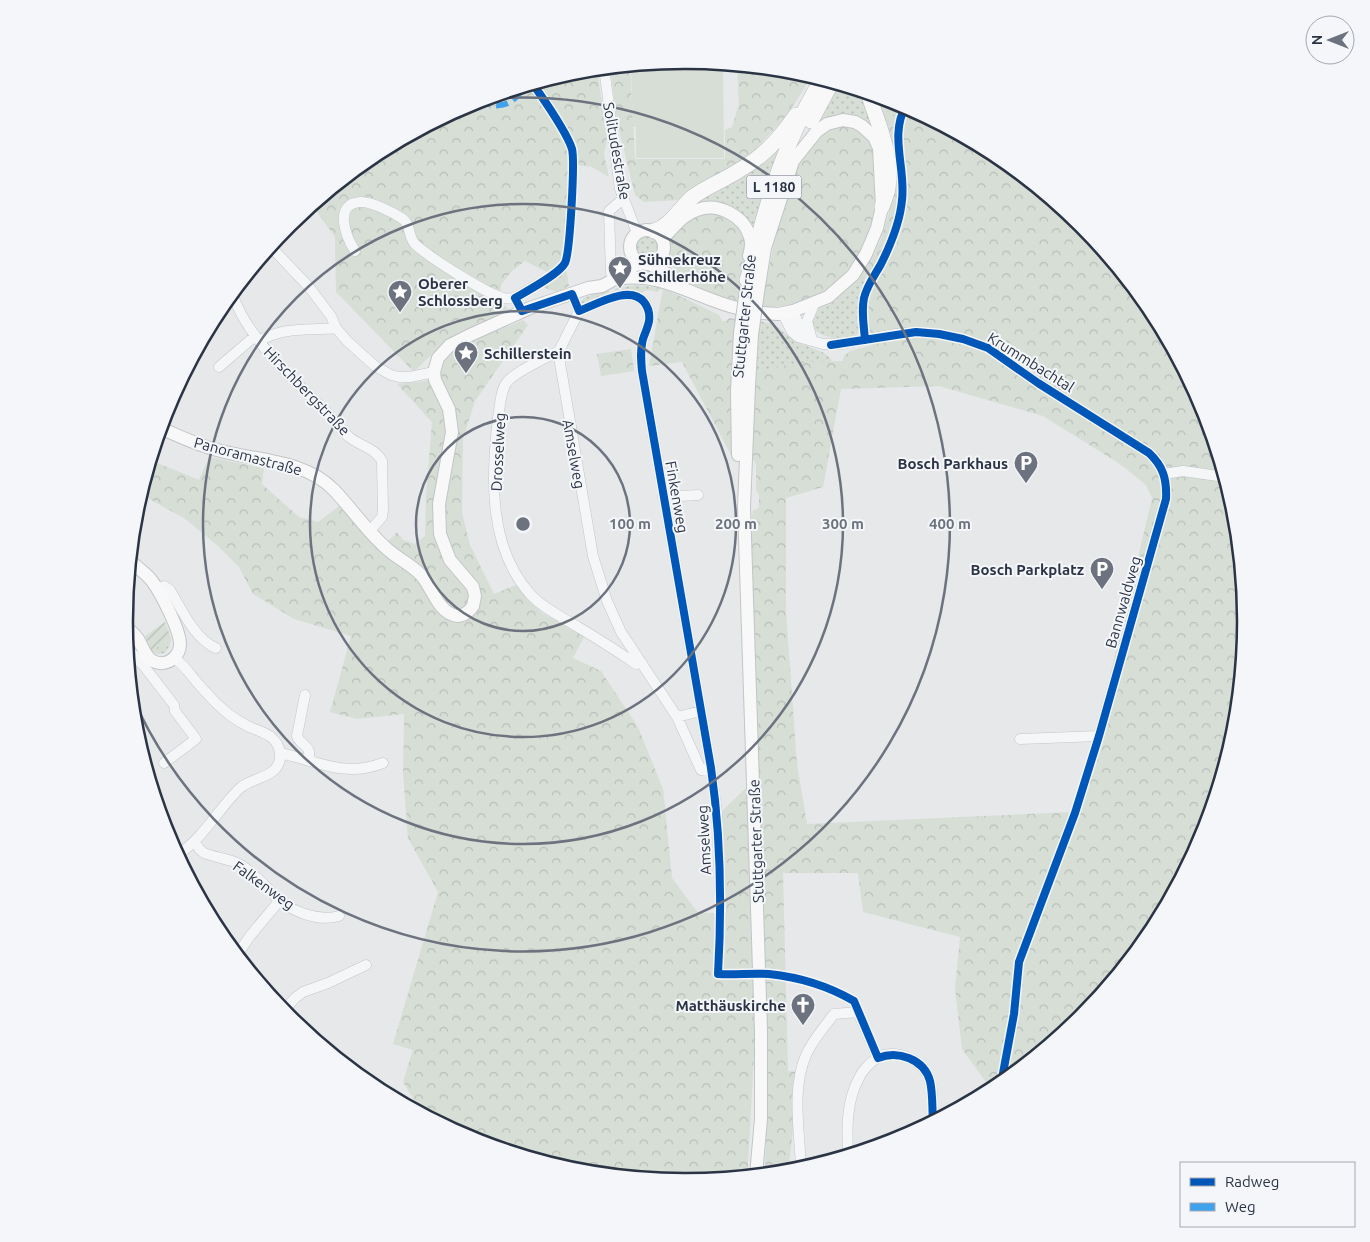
<svg xmlns="http://www.w3.org/2000/svg" width="1370" height="1242" font-family="Ubuntu,sans-serif">
	<style>
		.grass { fill: url(#grass-dots) }
		.forest { fill: url(#forest-crowns); fill-rule: evenodd }
		.wetland { fill: url(#wetland-marsh) }
		.garden { fill: url(#garden-furrows) }
		.pitch { fill: #d6ded6 }
		.lines { fill: none; stroke-linecap: round; stroke-linejoin: round }
		.minor-casing { stroke: #c4c6c8; stroke-width: 11 }
		.major-casing { stroke: #c2c5c8; stroke-width: 14 }
		.highway-casing { stroke: #b8bbbf; stroke-width: 16 }
		.minor { stroke: #f5f6f7; stroke-width: 10 }
		.major { stroke: #f8f8f8; stroke-width: 12 }
		.highway { stroke: #f8f8f8; stroke-width: 15 }
		.major-bridge-casing { stroke: #c2c5c8; stroke-width: 14; stroke-linecap: butt }
		.major-bridge { stroke: #f8f8f8; stroke-width: 12 }
		.quiet { stroke: #3ea3ec; stroke-width: 6; stroke-dasharray: 12 6; stroke-linecap: butt }
		.cycleway-casing { stroke: #f4f6f9; stroke-width: 11 }
		.cycleway { stroke: #0057b8; stroke-width: 8 }
		.ring { fill: none; stroke: #6c737f; stroke-width: 2.5 }
		.labels { text-anchor: middle; dominant-baseline: central; stroke-width: 4; stroke-linejoin: round; paint-order: stroke }
		.shield { fill: #f4f6f9; stroke: #676e7b; stroke-width: 1 }
		.shield-label { font-size: 14px; font-weight: bold; fill: #2b3445 }
		.street-label { font-size: 15px; fill: #2b3445; stroke: #f4f6f9 }
		.poi-label { font-size: 15px; font-weight: bold; fill: #2b3445; stroke: #f4f6f9; text-anchor: start }
		.rim { fill: none; stroke: #2b3445; stroke-width: 2.5 }
		.centre { fill: #6c737f; stroke: #f4f6f9; stroke-width: 2.5 }
		.ring-label { font-size: 15px; text-anchor: middle; font-weight: bold; fill: #6c737f; stroke: #f4f6f9; stroke-width: 4; stroke-linejoin: round; paint-order: stroke }
	</style>
	<defs>
		<pattern id="grass-dots" width="8" height="8" patternUnits="userSpaceOnUse" patternTransform="scale(1.25)"><rect width="8" height="8" fill="#d6ded6"/><path d="M2 2h.1M6 6h.1" fill="none" stroke="#b8bfb9" stroke-width="1.8" stroke-linecap="round"/></pattern>
		<pattern id="forest-crowns" width="20" height="18" patternUnits="userSpaceOnUse" patternTransform="scale(1.25)"><rect width="20" height="18" fill="#d6ded6"/><path d="M2 6a3 3 0 1 1 6 0M12 15a3 3 0 1 1 6 0" fill="none" stroke="#b8bfb9"/></pattern>
		<pattern id="wetland-marsh" width="20" height="14" patternUnits="userSpaceOnUse" patternTransform="scale(1.25)"><rect width="20" height="14" fill="#d6ded6"/><path d="M1 5h8M5 5V1M11 12h8M15 12V8" fill="none" stroke="#b8bfb9"/></pattern>
		<pattern id="garden-furrows" width="10" height="10" patternUnits="userSpaceOnUse" patternTransform="scale(1.25)"><rect width="10" height="10" fill="#d6ded6"/><path d="M-1 1l2-2M0 10L10 0M9 11l2-2" fill="none" stroke="#b8bfb9"/></pattern>
	</defs>
	<rect width="100%" height="100%" fill="#e6e8ea"/>
	<path class="grass" d="M837,84L865,92L877,133L815,123Z
		M781,145L754,228L742,214L726,205L682,212Z
		M635 247a12 12 0 1 1 24 0a12 12 0 1 1-24 0Z
		M862,273L866,277L859,296L857,323L860,325L858,334C845,341 820,339 811,326L812,314L817,309L829,305L839,297Z
		M635,285L663,288L657,292C651,290 646,289 640,293L630,290L616,292L614,289Z
		M608,288L610,294L584,304L580,303L584,298Z
		M759,321L773,324L795,341L824,353L830,358L832,363C805,360 780,367 754,372Z
		M171,638L170,645L165,653L158,654L152,651Z"/>
	<path class="forest" d="M630,65L635,159H725V130L732,127L739,104L737,65L795,71L812,76L787,115L748,158L681,200L644,202L635,195L617,122L610,67Z
		M597,69L607,138L604,154L609,177L592,167L576,165V153H570L564,251L560,272L566,269L569,286L557,292L544,288V284L550,280L547,272L525,261L512,271L501,285L500,301L510,311C468,329 446,338 414,372L336,292L335,237L312,205L374,154L471,103L576,71Z
		M874,95L900,103L997,155L1082,225L1152,310L1203,407L1235,512L1246,621L1235,731L1203,836L1151,933L1081,1018L996,1088L984,1094L986,1082L962,1049L955,989L960,937L863,912L858,873H783L788,1071L800,1072L788,1172L765,1174L768,1044L758,803L750,529L753,510H756L759,507V494L756,491V465L754,460H752L751,448L752,452L754,372L797,363L843,361L844,355H845L850,351L872,345C871,338 869,332 867,325C862,311 868,295 873,282L862,273L875,252L881,239L889,213L891,196ZM939,386L1043,416L1120,464L1146,485L1152,498L1100,718L1074,812L807,824L797,764L786,612V498L823,487L841,389Z
		M830,126H856L873,143L879,184L874,220L859,256L838,281L820,294L791,305L761,308L763,293C774,250 784,180 810,145C815,138 823,132 830,126Z
		M711,213C717,214 725,215 730,219C759,238 741,276 737,303C718,296 676,281 669,260C666,254 669,247 668,241L689,218Z
		M663,288L719,315L722,321H726L729,318L735,319L733,332L732,457L682,362L649,366Z
		M523,320L528,325L475,401L463,439L462,513L470,545L494,594L516,585L542,613L584,637L573,658L601,671L638,727L663,789L672,878L698,913H723L721,812L747,787L756,1017L748,1165L746,1176L685,1182L575,1171L470,1139L422,1113L403,1082L413,1050L393,1044L438,892L408,838L403,773L404,714L357,719L330,712L351,636L294,619L253,594L239,567L217,545L184,518L140,494L150,460L199,480L209,457L264,468L262,484L299,517L318,522L339,506L379,551L397,532L403,540L415,544L425,536L426,496L432,422L397,384L425,381L441,376C442,369 443,360 449,354C459,344 508,327 523,320Z
		M631,349L634,371L601,376L597,354Z"/>
	<path class="wetland" d="M886,99L899,102L894,116L889,117L886,112Z"/>
	<path class="garden" d="M165,622L171,638L152,651L145,636Z"/>
	<path class="pitch" d="M685,60L723,64L724,158H636V127H633L631,65Z"/>
	<g class="lines">
		<defs>
			<path id="minor" d="M604,68L620,189L637,233
				M270,246L309,287L331,316L336,328L347,341L375,366L391,375L399,377H410L434,372
				M355,251C346,237 333,204 360,202C371,201 394,213 403,219C412,226 407,237 416,245C429,257 488,295 504,298C508,299 512,298 515,298
				M611,273L609,211L623,199
				M232,293C247,338 290,376 323,409C332,417 340,429 349,437C360,446 375,448 382,461L383,510L382,517L369,532
				M572,294L579,311L559,351V357L593,556L607,601L621,632L677,717L701,770L711,768
				M522,311L515,298L538,284
				M579,311C595,305 630,284 644,302C648,307 650,314 649,321C648,327 645,333 643,339C640,350 641,360 642,371L711,768L717,814L721,911
				M793,311L799,325L810,337
				M785,313V318L792,332L798,337L823,344H841L896,334L916,332L939,334L963,339L988,348L1038,383L1149,453C1163,466 1167,479 1166,499L1099,736L1020,739
				M812,340L807,321L814,304
				M259,341C285,326 308,331 336,328
				M559,351C546,358 516,371 507,382C500,391 500,408 498,418C491,477 488,548 531,595C544,609 562,617 578,627C598,639 617,651 636,664L639,662
				M219,367L255,336
				M1164,474L1183,471L1225,477
				M663,497L698,495
				M157,589L164,586L170,590C181,608 195,640 216,648
				M127,648L143,665L174,705L175,711L196,739L164,763
				M174,658C183,664 188,671 195,680C213,701 230,720 257,730C268,734 278,739 280,753C282,778 254,776 240,788C218,809 203,839 177,855
				M305,695L297,736C301,747 313,745 308,760
				M677,717L701,711
				M280,753C318,761 343,778 383,763
				M194,842C197,845 200,851 204,853C216,858 229,858 241,865C255,874 266,887 278,899C293,912 319,922 339,916
				M237,955L250,936L280,900
				M283,1012L295,998L303,992L328,983L366,965
				M848,1155C847,1130 846,1103 858,1080C862,1071 870,1062 879,1057C896,1049 920,1059 928,1076C934,1089 932,1107 933,1121
				M801,1169C800,1133 791,1090 806,1055C812,1041 825,1026 834,1014L858,1012L878,1058"/>
			<path id="major" d="M630 247a17 17 0 1 1 34 0a17 17 0 1 1-34 0Z
				M662,239C674,228 681,215 697,210C718,202 744,216 750,237C752,243 751,249 749,256
				M650,264L681,282
				M618,279C663,271 695,298 737,308
				M758,292L765,248L793,161L817,131L827,124L843,120L855,122L862,126L874,137L879,148L882,207L877,228L866,254L853,275L828,297L793,311L778,314L761,313
				M752,335L749,386L744,507L761,1031V1119L756,1175
				M160,428C179,436 197,445 217,450C256,461 304,459 334,490C352,509 366,530 385,547C396,558 411,564 421,575C431,586 437,608 451,614C460,619 468,613 473,606L475,596L473,587L450,560L440,534L439,504L452,432L449,409L435,380L434,372L438,358L450,345L468,336L530,308L588,288L602,286L615,279L635,265L640,264
				M738,455L737,391L740,333
				M124,626C129,629 134,634 138,639C143,647 145,657 153,661C160,665 168,663 174,658C178,654 180,649 180,644C180,630 161,593 152,581C146,573 137,568 130,560"/>
			<path id="highway" d="M868,93C878,123 893,156 888,188C887,194 884,200 882,207
				M811,121L832,82
				M654,231C671,226 680,207 694,196C708,186 724,180 738,171C763,157 780,138 796,115
				M747,280C754,260 758,238 764,217C777,171 797,120 822,79"/>
		</defs>
		<use href="#minor" class="minor-casing"/>
		<use href="#major" class="major-casing"/>
		<use href="#highway" class="highway-casing"/>
		<use href="#minor" class="minor"/>
		<use href="#major" class="major"/>
		<use href="#highway" class="highway"/>
		<defs>
			<path id="major-bridge" d="M740,333L746,290
				M752,335L758,292"/>
		</defs>
		<use href="#major-bridge" class="major-bridge-casing"/>
		<use href="#major-bridge" class="major-bridge"/>
		<path class="quiet" d="M479,100C499,110 513,106 524,86"/>
		<defs>
			<path id="cycleway" d="M533,84C544,100 567,132 572,149C575,161 570,253 565,263C559,274 527,291 515,298L522,311L572,294L579,311C595,305 630,284 644,302C648,307 650,314 649,321C648,327 645,333 643,339C640,350 641,360 642,371L711,768C721,837 722,905 718,974C735,975 752,973 769,974C798,977 828,986 854,1001L878,1058C898,1050 924,1059 930,1081C933,1094 932,1108 933,1121
				M865,340C864,326 861,312 864,298C867,285 875,275 881,264C891,244 900,223 902,200C906,169 889,134 906,106
				M831,345L916,332L939,334L963,339L988,348L1038,383L1149,453C1163,466 1167,479 1166,499L1099,736L1075,813L1019,962L1014,1014L1001,1084"/>
		</defs>
		<use href="#cycleway" class="cycleway-casing"/>
		<use href="#cycleway" class="cycleway"/>
	</g>
	<g class="ring">
		<circle cx="523" cy="524" r="107"/>
		<circle cx="523" cy="524" r="213"/>
		<circle cx="523" cy="524" r="320"/>
		<path d="M486 99A427 427 0 1 1 131 694"/>
	</g>
	<defs>
		<symbol id="sight-pin" viewBox="-11 -11 22 30"><path d="M0 17L-7.5 6A9.5 9.5 0 1 1 7.5 6Z" fill="#6c737f" stroke="#f4f6f9"/><path d="M0-6L1.8-2.2L6-1.7L2.9 1.2L3.7 5.4L0 3.3L-3.7 5.4L-2.9 1.2L-6-1.7L-1.8-2.2Z" fill="#fff"/></symbol>
		<symbol id="parking-pin" viewBox="-11 -11 22 30"><path d="M0 17L-7.5 6A9.5 9.5 0 1 1 7.5 6Z" fill="#6c737f" stroke="#f4f6f9"/><path d="M-3.5-5.5H1a3.5 3.5 0 0 1 0 7H-1V5.5H-3.5ZM-1-3.4V-.6H.8a1.4 1.4 0 0 0 0-2.8Z" fill="#fff"/></symbol>
		<symbol id="church-pin" viewBox="-11 -11 22 30"><path d="M0 17L-7.5 6A9.5 9.5 0 1 1 7.5 6Z" fill="#6c737f" stroke="#f4f6f9"/><path d="M-1.2-6h2.4v3.5h3.3v2.4h-3.3V6h-2.4V-.1h-3.3v-2.4h3.3Z" fill="#fff"/></symbol>
	</defs>
	<g fill-rule="evenodd">
		<use href="#sight-pin" x="606" y="254" width="28" height="38"/>
		<use href="#sight-pin" x="386" y="278" width="28" height="38"/>
		<use href="#sight-pin" x="452" y="339" width="28" height="38"/>
		<use href="#parking-pin" x="1012" y="449" width="28" height="38"/>
		<use href="#parking-pin" x="1088" y="555" width="28" height="38"/>
		<use href="#church-pin" x="789" y="991" width="28" height="38"/>
	</g>
	<g class="labels">
		<rect class="shield" x="746.5" y="175.5" width="55" height="23" rx="4"/>
		<g class="shield-label">
			<text x="774" y="187">L 1180</text>
		</g>
		<g class="street-label">
			<text transform="translate(617 151) rotate(80)">Solitudestraße</text>
			<text transform="translate(744 316) rotate(-84)">Stuttgarter Straße</text>
			<text transform="translate(1031 362) rotate(32)">Krummbachtal</text>
			<text transform="translate(307 391) rotate(46)">Hirschbergstraße</text>
			<text transform="translate(498 452) rotate(-87)">Drosselweg</text>
			<text transform="translate(574 454) rotate(80)">Amselweg</text>
			<text transform="translate(248 456) rotate(15)">Panoramastraße</text>
			<text transform="translate(677 497) rotate(80)">Finkenweg</text>
			<text transform="translate(1123 602) rotate(-74)">Bannwaldweg</text>
			<text transform="translate(704 840) rotate(-93)">Amselweg</text>
			<text transform="translate(756 841) rotate(-92)">Stuttgarter Straße</text>
			<text transform="translate(264 885) rotate(36)">Falkenweg</text>
		</g>
		<g class="poi-label">
			<text x="638" y="259">Sühnekreuz<tspan x="638" dy="17">Schillerhöhe</tspan></text>
			<text x="418" y="283">Oberer<tspan x="418" dy="17">Schlossberg</tspan></text>
			<text x="484" y="353">Schillerstein</text>
			<text x="1008" y="463" text-anchor="end">Bosch Parkhaus</text>
			<text x="1084" y="569" text-anchor="end">Bosch Parkplatz</text>
			<text x="786" y="1005" text-anchor="end">Matthäuskirche</text>
		</g>
	</g>
	<path d="M0 0H1370V1242H0ZM133 621a552 552 0 1 1 1104 0a552 552 0 1 1-1104 0Z" fill="#f4f6f9" fill-rule="evenodd"/>
	<path class="rim" d="M133 621a552 552 0 1 1 1104 0a552 552 0 1 1-1104 0Z"/>
	<circle cx="523" cy="524" r="8" class="centre"/>
	<g class="ring-label">
		<text x="630" y="529">100 m</text>
		<text x="736" y="529">200 m</text>
		<text x="843" y="529">300 m</text>
		<text x="950" y="529">400 m</text>
	</g>
	<rect x="1180" y="1162" width="175" height="65" fill="#f4f6f9" stroke="#a4a8b1"/>
	<rect x="1190" y="1178" width="25" height="8" fill="#0057b8" stroke="#a4a8b1"/>
	<text x="1225" y="1187" font-size="15" fill="#2b3445">Radweg</text>
	<rect x="1190" y="1203" width="25" height="8" fill="#3ea3ec" stroke="#a4a8b1"/>
	<text x="1225" y="1212" font-size="15" fill="#2b3445">Weg</text>
	<g transform="translate(1330 40) rotate(270)"><circle r="24" fill="#f4f6f9" stroke="#a4a8b1"/>
	<path d="M0-4L9 19L0 12L-9 19Z" fill="#6c737f"/>
	<text y="-8" font-size="14" font-weight="bold" text-anchor="middle" fill="#2b3445">N</text>
	</g>
</svg>
